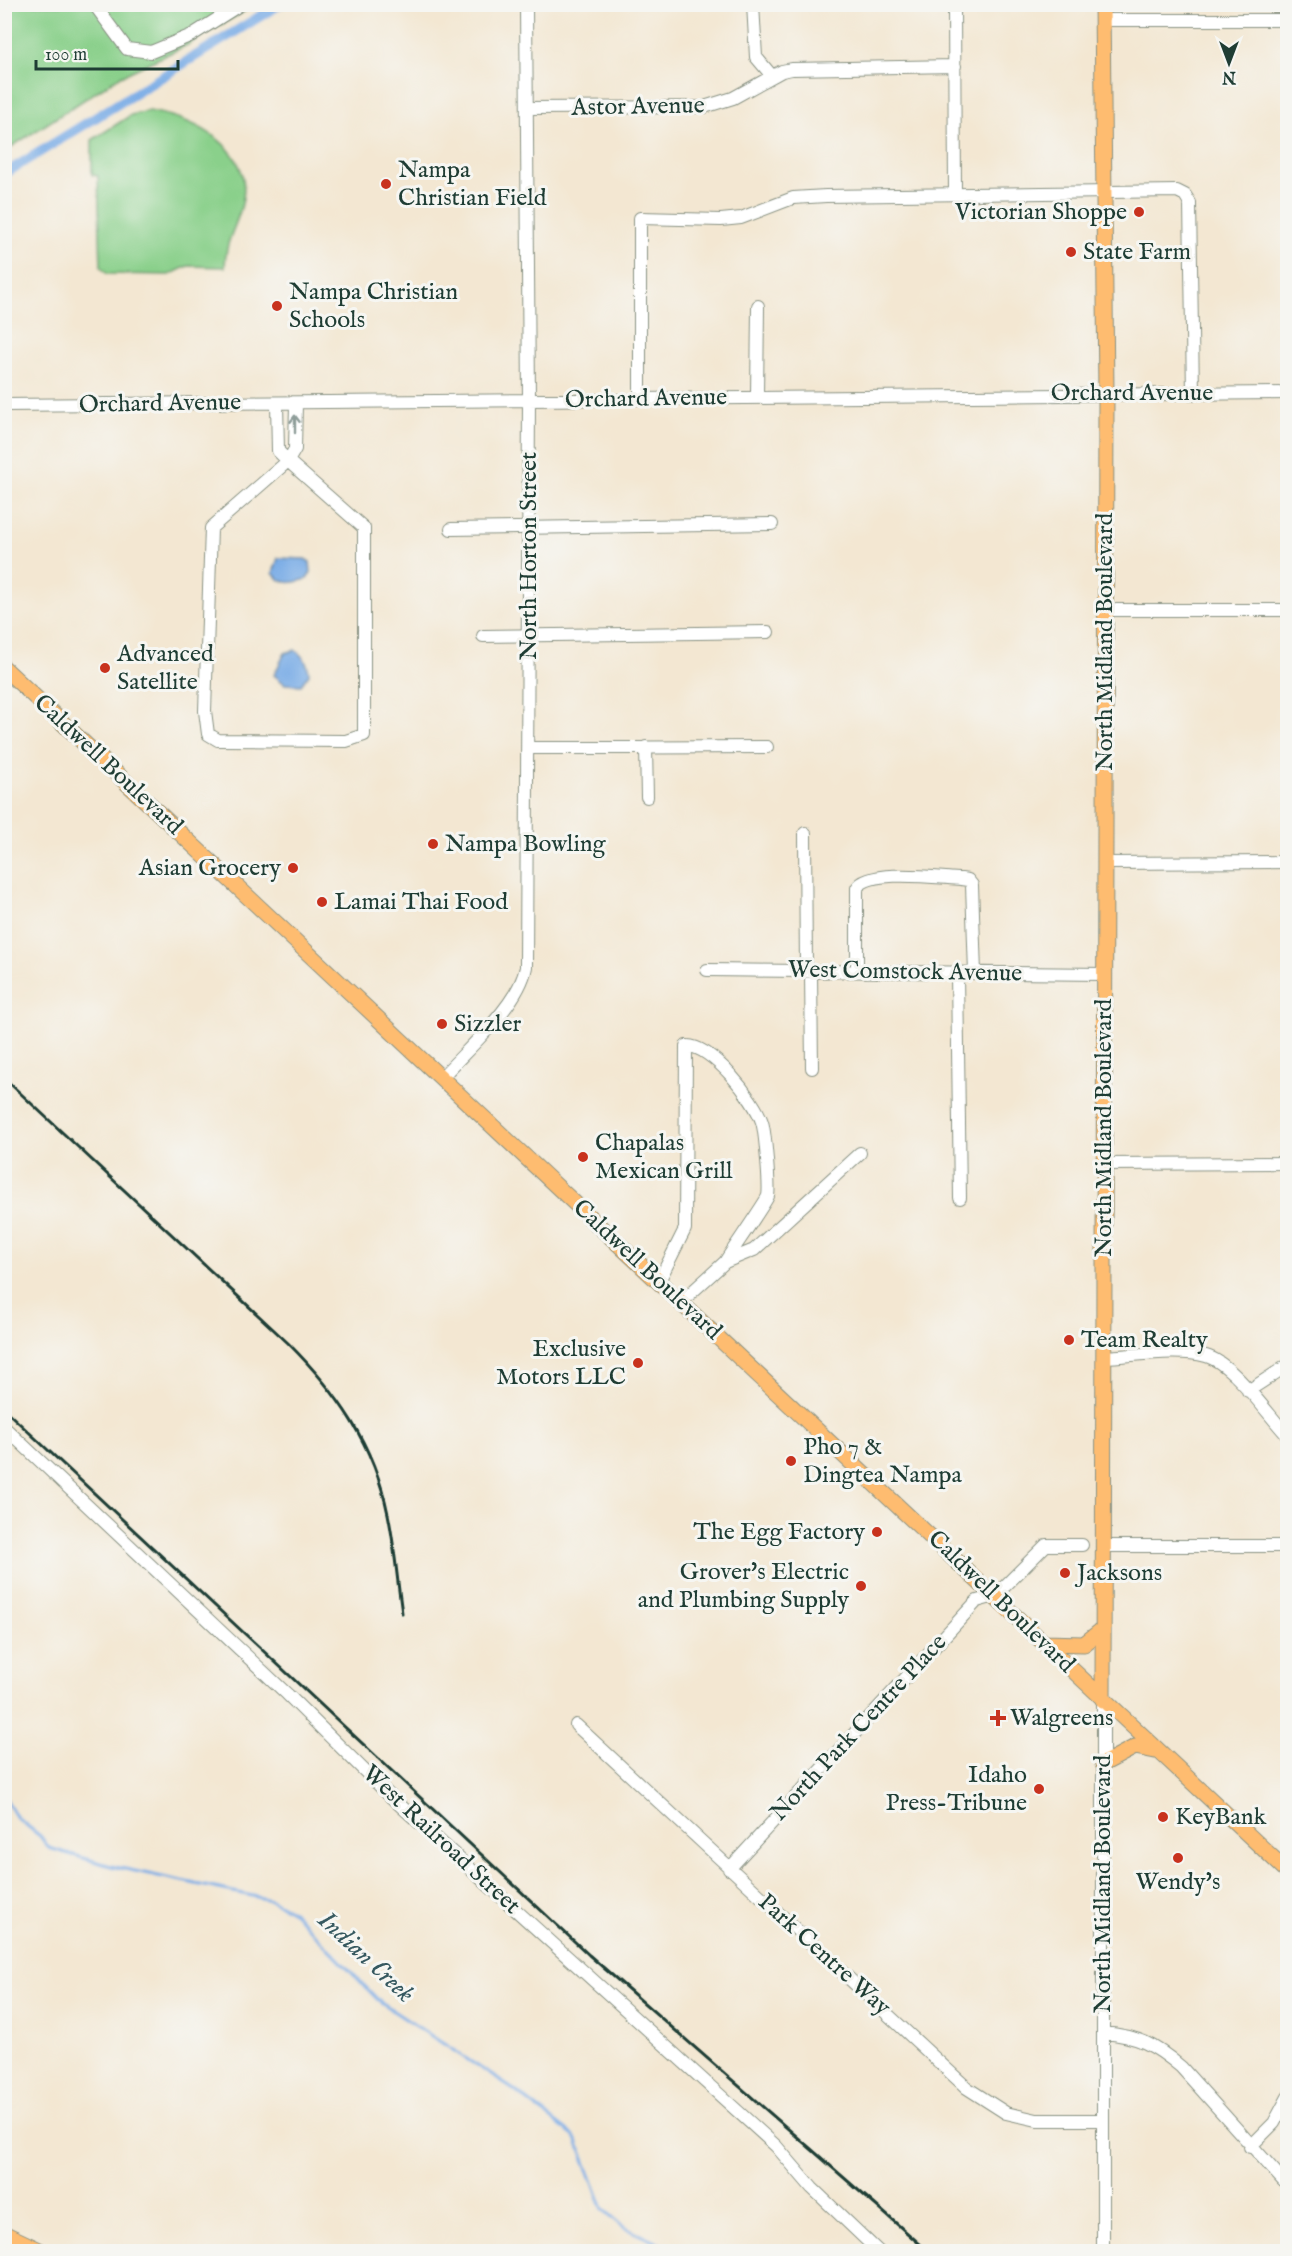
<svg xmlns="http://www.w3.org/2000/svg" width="1292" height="2256" font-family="'IM FELL English',serif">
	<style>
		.green { fill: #8ad08b; stroke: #548660; stroke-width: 1.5 }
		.water { fill: #79ace6; stroke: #4c748d; stroke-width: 1.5 }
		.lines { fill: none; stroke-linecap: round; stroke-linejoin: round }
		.stream { stroke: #79ace6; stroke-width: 3 }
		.canal { stroke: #79ace6; stroke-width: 10 }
		.minor-casing { stroke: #899283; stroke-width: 14 }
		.major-casing { stroke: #899283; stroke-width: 17 }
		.highway-casing { stroke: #899283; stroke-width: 20 }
		.minor { stroke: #fff; stroke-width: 12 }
		.major { stroke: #febc70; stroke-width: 15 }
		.highway { stroke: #febc70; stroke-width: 18 }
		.rail { stroke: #1f3d34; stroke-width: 3 }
		.oneway { stroke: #8f9e9a }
		.poi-dot { fill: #c8321e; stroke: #f6f6f2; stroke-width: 2 }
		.labels { text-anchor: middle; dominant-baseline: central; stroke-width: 6; stroke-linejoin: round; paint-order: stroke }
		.street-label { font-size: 24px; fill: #1f3d34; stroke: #f6f6f2 }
		.poi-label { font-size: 24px; fill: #1f3d34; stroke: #f6f6f2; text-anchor: start }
		.water-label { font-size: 26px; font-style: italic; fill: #365960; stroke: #f6f6f2 }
	</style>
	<rect width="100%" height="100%" fill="#f6f6f2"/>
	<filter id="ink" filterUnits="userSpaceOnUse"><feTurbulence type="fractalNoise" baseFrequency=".0167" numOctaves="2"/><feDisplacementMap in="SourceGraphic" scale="12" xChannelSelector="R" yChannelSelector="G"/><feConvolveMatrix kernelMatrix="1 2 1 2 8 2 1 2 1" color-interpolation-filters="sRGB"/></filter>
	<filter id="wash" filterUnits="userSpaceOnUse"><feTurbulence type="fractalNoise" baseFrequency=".008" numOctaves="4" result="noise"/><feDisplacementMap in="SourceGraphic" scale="24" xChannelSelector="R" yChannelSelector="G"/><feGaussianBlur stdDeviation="1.35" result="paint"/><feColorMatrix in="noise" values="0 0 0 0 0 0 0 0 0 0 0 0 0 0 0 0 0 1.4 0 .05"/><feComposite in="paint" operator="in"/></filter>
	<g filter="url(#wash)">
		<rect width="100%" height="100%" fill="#f3e7d2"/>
		<path class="green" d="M5,5H255L187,45L119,77L5,151Z
			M149,111C195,119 255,147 242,204C236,229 225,240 225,267L188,266L169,275L107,274L101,267L98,176L92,175V140L131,115Z"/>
		<path class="water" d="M278,558L305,559L310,562L311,572L307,579C293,583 282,586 273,573Z
			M295,650C304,657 308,663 309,674L301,685L285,684L274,675L285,653Z"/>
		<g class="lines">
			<path class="stream" d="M4,1796L17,1818L40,1836L49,1848L111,1866L271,1900L293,1912L381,2003L514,2090L576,2138L603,2209L625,2228L677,2252"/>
			<path class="canal" d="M4,174L280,4"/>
		</g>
	</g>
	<g filter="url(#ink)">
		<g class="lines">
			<defs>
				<path id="minor" d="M94,4L127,49L151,52L192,35L241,4
					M753,4L756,57L772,76
					M954,4L955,194
					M1102,20H1288
					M527,108L704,107L733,98L782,71L792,69L955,66
					M757,397L758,306
					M640,399V218L721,220L741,218L793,198L826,196L1177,191L1185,195L1190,203L1193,393
					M277,403L278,451L288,461L295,449L296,403
					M4,405L1288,393
					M288,461L364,528V735L346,741L218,740L208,734L205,711L211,528Z
					M451,529L772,524
					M1104,610H1288
					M483,636L768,632
					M646,747L647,797
					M529,748L767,747
					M805,833L806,971
					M1105,863L1288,862
					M707,970L1104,974
					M811,971L812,1068
					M857,972V888C869,868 938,878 961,879L968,880L972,885L975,973
					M957,973L960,1198
					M442,1077C467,1049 519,1005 526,967L529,400L526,4
					M1103,1164L1288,1163
					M659,1281L685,1229L686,1046C711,1044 755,1100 762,1122C765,1131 770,1187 768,1196C766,1202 731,1252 725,1262
					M681,1302L725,1262L754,1250L860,1153
					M1104,1357C1134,1356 1177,1348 1206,1356C1233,1363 1268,1415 1288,1436
					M1248,1391L1288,1365
					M4,1427L287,1694L391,1797L776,2146L812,2188L879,2252
					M1103,1546H1288
					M576,1725L967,2088L1006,2113L1037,2120H1102
					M729,1869L977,1601L995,1596L1046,1545H1082
					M1103,2033C1138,2036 1154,2044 1181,2067L1288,2186
					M1250,2147L1274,2123L1288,2097
					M1103,2252V1700"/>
				<path id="major" d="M1102,4L1106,393L1103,1700
					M4,668L1288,1872
					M1044,1643L1084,1644L1103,1629
					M1103,1764L1135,1747L1155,1751"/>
				<path id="highway" d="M4,2235L40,2252"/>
			</defs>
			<use href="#minor" class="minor-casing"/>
			<use href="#major" class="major-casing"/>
			<use href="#highway" class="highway-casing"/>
			<use href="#minor" class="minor"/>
			<use href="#major" class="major"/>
			<use href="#highway" class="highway"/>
			<path class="rail" d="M4,1078L288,1343C337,1392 374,1444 388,1514C395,1547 397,1580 402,1613
				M4,1409L589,1955L929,2252"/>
		</g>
		<defs><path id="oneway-shaft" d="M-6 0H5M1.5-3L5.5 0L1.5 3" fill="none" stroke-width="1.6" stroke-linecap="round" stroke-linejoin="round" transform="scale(1.5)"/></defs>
		<use class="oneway" href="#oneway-shaft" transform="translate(295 424) rotate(-90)"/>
	</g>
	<g class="poi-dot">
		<circle cx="386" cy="184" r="6"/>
		<circle cx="1139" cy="212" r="6"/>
		<circle cx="1071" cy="252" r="6"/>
		<circle cx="277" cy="306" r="6"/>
		<circle cx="105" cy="668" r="6"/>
		<circle cx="433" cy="844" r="6"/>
		<circle cx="293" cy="868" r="6"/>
		<circle cx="322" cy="902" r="6"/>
		<circle cx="442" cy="1024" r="6"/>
		<circle cx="583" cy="1157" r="6"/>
		<circle cx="1069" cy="1340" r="6"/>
		<circle cx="638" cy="1363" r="6"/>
		<circle cx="791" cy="1461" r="6"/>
		<circle cx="877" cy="1532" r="6"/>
		<circle cx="1065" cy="1573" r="6"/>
		<circle cx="861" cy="1586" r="6"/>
		<path d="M995 1709h6v6h6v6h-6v6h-6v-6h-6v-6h6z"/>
		<circle cx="1039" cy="1789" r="6"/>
		<circle cx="1163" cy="1817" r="6"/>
		<circle cx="1178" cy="1858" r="6"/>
	</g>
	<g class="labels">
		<g class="street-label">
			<text transform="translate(638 107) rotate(-1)">Astor Avenue</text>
			<text x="1132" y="393">Orchard Avenue</text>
			<text transform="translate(646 399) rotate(-1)">Orchard Avenue</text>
			<text transform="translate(160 404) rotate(-1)">Orchard Avenue</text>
			<text transform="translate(529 556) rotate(-90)">North Horton Street</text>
			<text transform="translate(1105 642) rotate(-90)">North Midland Boulevard</text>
			<text transform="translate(108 765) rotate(43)">Caldwell Boulevard</text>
			<text transform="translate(905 972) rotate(1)">West Comstock Avenue</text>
			<text transform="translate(1104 1128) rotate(-90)">North Midland Boulevard</text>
			<text transform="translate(647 1270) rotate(43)">Caldwell Boulevard</text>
			<text transform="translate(1001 1602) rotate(44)">Caldwell Boulevard</text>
			<text transform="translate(859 1728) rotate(-47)">North Park Centre Place</text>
			<text transform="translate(441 1840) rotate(43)">West Railroad Street</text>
			<text transform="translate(1103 1884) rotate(-90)">North Midland Boulevard</text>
			<text transform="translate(824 1955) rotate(42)">Park Centre Way</text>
		</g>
		<g class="poi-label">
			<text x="398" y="170">Nampa<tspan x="398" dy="28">Christian Field</tspan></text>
			<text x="1127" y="212" text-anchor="end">Victorian Shoppe</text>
			<text x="1083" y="252">State Farm</text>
			<text x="289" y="292">Nampa Christian<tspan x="289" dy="28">Schools</tspan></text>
			<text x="117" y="654">Advanced<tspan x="117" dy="28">Satellite</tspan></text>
			<text x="445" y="844">Nampa Bowling</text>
			<text x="281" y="868" text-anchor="end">Asian Grocery</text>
			<text x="334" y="902">Lamai Thai Food</text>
			<text x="454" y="1024">Sizzler</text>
			<text x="595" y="1143">Chapalas<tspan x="595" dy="28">Mexican Grill</tspan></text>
			<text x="1081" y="1340">Team Realty</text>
			<text x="626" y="1349" text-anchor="end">Exclusive<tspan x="626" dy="28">Motors LLC</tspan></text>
			<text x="803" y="1447">Pho 7 &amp;<tspan x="803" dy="28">Dingtea Nampa</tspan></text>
			<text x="865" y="1532" text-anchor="end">The Egg Factory</text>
			<text x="849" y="1572" text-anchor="end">Grover's Electric<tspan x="849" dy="28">and Plumbing Supply</tspan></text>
			<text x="1077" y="1573">Jacksons</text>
			<text x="1010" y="1718">Walgreens</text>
			<text x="1027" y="1775" text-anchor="end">Idaho<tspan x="1027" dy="28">Press-Tribune</tspan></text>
			<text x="1175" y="1817">KeyBank</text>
			<text x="1178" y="1882" text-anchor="middle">Wendy's</text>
		</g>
		<g class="water-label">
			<text transform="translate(366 1957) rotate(43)">Indian Creek</text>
		</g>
	</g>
	<rect width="1292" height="2256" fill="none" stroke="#f6f6f2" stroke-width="24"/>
	<g transform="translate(1229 63) rotate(180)" stroke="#f6f6f2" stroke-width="4.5" paint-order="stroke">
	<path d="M0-4.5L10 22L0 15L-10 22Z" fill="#1f3d34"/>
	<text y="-9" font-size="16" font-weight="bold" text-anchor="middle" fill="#1f3d34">N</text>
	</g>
	<path d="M36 60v9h142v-9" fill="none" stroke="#1f3d34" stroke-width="3"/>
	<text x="45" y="60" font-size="18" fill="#1f3d34" stroke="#f6f6f2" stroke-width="4.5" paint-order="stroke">100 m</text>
</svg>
